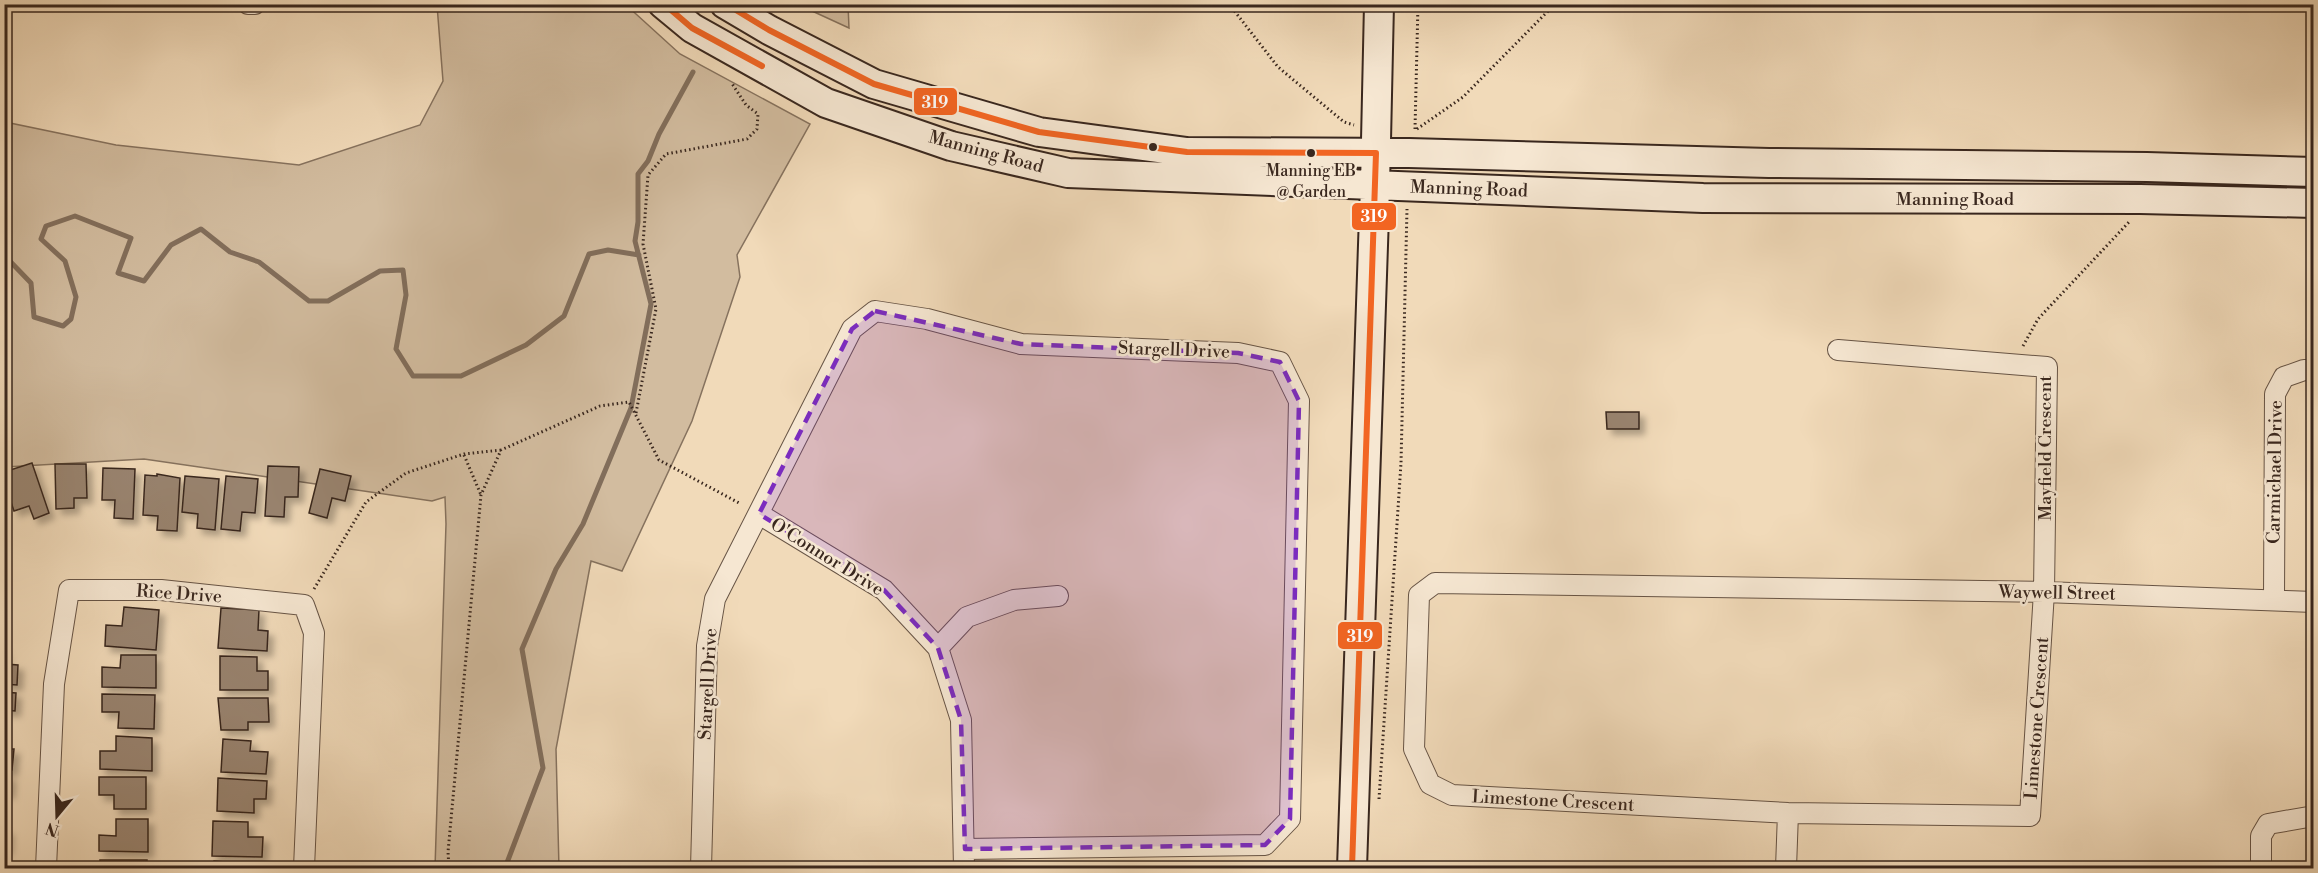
<svg xmlns="http://www.w3.org/2000/svg" width="2318" height="873" font-family="'Libre Bodoni',serif">
	<style>
		.green { fill: #d2bc9f; stroke: #86725e; stroke-width: 1.5 }
		.lines { fill: none; stroke-linecap: round; stroke-linejoin: round }
		.stream { stroke: #826e5b; stroke-width: 5 }
		.building { fill: #99846f; stroke: #39271e; stroke-width: 1.5; filter: url(#shadow) }
		.street-casing { stroke: #675445; stroke-width: 22 }
		.secondary-casing { stroke: #39271e; stroke-width: 32 }
		.path { stroke: #39271e; stroke-width: 3; stroke-dasharray: 1.5 3; stroke-linecap: butt }
		.street { stroke: #f6e7d2; stroke-width: 20 }
		.secondary { stroke: #f6e7d2; stroke-width: 28 }
		.bus-1-casing { stroke: #f6e7d2; stroke-width: 10 }
		.bus-1 { stroke: #f26522; stroke-width: 6 }
		.marked { fill: #7b2cbf; fill-opacity: 0.2; stroke: #7b2cbf; stroke-width: 4.5; stroke-dasharray: 12 8; stroke-linejoin: round }
		.bus-dot { fill: #39271e; stroke: #f6e7d2; stroke-width: 2 }
		.labels { text-anchor: middle; dominant-baseline: central; stroke-width: 5; stroke-linejoin: round; paint-order: stroke }
		.bus-label { font-size: 16px; fill: #39271e; stroke: #f6e7d2 }
		.street-label { font-size: 18px; fill: #39271e; stroke: #f6e7d2 }
		.line-badge { stroke: #f6e7d2; stroke-width: 2 }
		.badge-label { font-size: 16px; text-anchor: middle; font-weight: bold; fill: #fff }
	</style>
	<defs>
		<filter id="shadow"><feDropShadow dx="5.5" dy="5.5" stdDeviation="3" flood-color="#0004"/></filter>
	</defs>
	<rect width="100%" height="100%" fill="#f1dab9"/>
	<filter id="stains"><feTurbulence type="fractalNoise" baseFrequency=".00333" numOctaves="4"/><feColorMatrix values="0 0 0 0 .2 0 0 0 0 .09 0 0 0 0 .02 0 0 0 .5 -.17"/></filter>
	<radialGradient id="worn" r=".72"><stop offset=".6" stop-color="#630" stop-opacity="0"/><stop offset="1" stop-color="#630" stop-opacity=".3"/></radialGradient>
	<path class="green" d="M625,4L680,54L810,124L737,255L740,277L692,421L622,571L591,561L556,749L559,868H435L446,524L445,497L432,501L144,459L5,467V122L116,145L299,165L420,125L443,81L437,5Z
		M799,5H848L849,28Z"/>
	<g class="lines">
		<path class="stream" d="M4,255L31,283L34,317L63,326L71,319L76,297L65,261L41,239L46,226L75,216L131,238L118,273L144,281L171,245L201,229L230,252L259,262L309,301H328L380,271L403,270L406,295L396,349L413,376H461L526,345L564,316L589,254L608,250L639,255
			M505,868L543,768L522,649L556,569L583,524L631,408L651,304L635,241L638,222V174L648,161L659,134L693,72"/>
	</g>
	<path class="building" d="M1606,412H1639V429H1607Z
		M32,463L49,513L34,519L29,506L14,511L4,481V472Z
		M55,464H86L87,498H74V508L56,509Z
		M268,466L299,467L298,497H285L284,517L265,516Z
		M103,468L135,469L133,519L114,518L115,500H102Z
		M320,469L351,476L345,501L332,498L327,518L309,513Z
		M157,474L180,478L177,531L157,530L158,516L143,515L145,475L157,476Z
		M185,476L219,479L215,530L197,528L198,514L182,512Z
		M226,476L258,479L255,513L242,512L240,531L221,529Z
		M124,607L159,610L156,650L105,646L106,625L122,626Z
		M221,608L259,610L258,630L268,631L267,651L218,648Z
		M4,648L5,664L18,665L17,685L4,684Z
		M121,655H156V688L102,687V667L120,668Z
		M220,656L257,657V671H268V690H220Z
		M4,692L16,693L15,711L4,710Z
		M102,694L155,695L154,729L118,728L119,712H102Z
		M218,698H268L269,722H248V730H221Z
		M116,736L152,738V771L100,769V751H116Z
		M223,739L251,741L250,751L268,752L266,774L221,772Z
		M4,749H14L12,770H4Z
		M4,775L10,776L9,793L4,792Z
		M99,777H146V809H114V795H99Z
		M218,778L267,781L266,799H254V813L217,811Z
		M116,819H148V852L99,851V835L116,836Z
		M213,821L248,822V837H263L262,857L212,856Z
		M4,829L8,830L7,849H4Z
		M100,860H147V868H100Z
		M214,861L259,865V868H213Z"/>
	<g class="lines">
		<defs>
			<path id="street" d="M248,4H255
				M1838,350L2047,367L2044,592L2030,816L1788,813L1452,795L1430,784L1414,749L1419,595L1435,583L2044,592L2314,602
				M759,514L884,590L938,648L961,720L964,868
				M2274,599L2275,394L2284,377L2304,370H2314
				M938,648L967,617L1014,600L1058,596
				M46,868L54,684L69,590H161L304,605L314,633L304,868
				M701,868L707,646L715,599L852,329L875,311L927,319L1021,344L1238,353L1280,362L1299,401L1290,819L1265,845L965,849
				M1786,868L1788,813
				M2261,868V836L2268,824L2314,816"/>
			<path id="secondary" d="M663,4L692,28L826,103L951,146L1068,173L1703,198L2140,199L2314,203
				M725,4L769,30L874,84L1039,132L1187,152L1409,153L1769,163L2147,167L2314,172
				M1352,868L1375,186L1379,4"/>
		</defs>
		<use href="#street" class="street-casing"/>
		<use href="#secondary" class="secondary-casing"/>
		<path class="path" d="M1229,4L1278,67L1344,122L1354,125
			M1415,129L1418,4
			M1417,129L1463,97L1555,4
			M2023,346L2038,319L2129,222
			M636,413L656,309L643,244L648,175L666,154L747,139L757,129L758,114L746,105L731,82
			M464,455L481,495
			M314,589L366,502L406,473L464,454L501,450
			M1379,799L1401,463L1407,209
			M449,868L448,852L481,495L501,450L600,406L629,402L659,460L741,504"/>
		<use href="#street" class="street"/>
		<use href="#secondary" class="secondary"/>
		<defs>
			<path id="bus-1" d="M664,4L692,28L762,66
				M726,4L769,30L874,84L1039,132L1187,152L1376,153L1352,868"/>
		</defs>
		<use href="#bus-1" class="bus-1-casing"/>
		<use href="#bus-1" class="bus-1"/>
	</g>
	<path class="marked" d="M875,311L1021,344L1238,353L1280,362L1299,401L1290,819L1265,845L965,849L961,720L938,648L884,590L759,514L852,329Z"/>
	<g class="bus-dot">
		<circle cx="1153" cy="147" r="5"/>
		<circle cx="1311" cy="153" r="5"/>
	</g>
	<g class="labels">
		<g class="bus-label">
			<text x="1311" y="171">Manning EB<tspan x="1311" dy="21">@ Garden</tspan></text>
		</g>
		<g class="street-label">
			<text transform="translate(986 152) rotate(15)">Manning Road</text>
			<text transform="translate(1469 189) rotate(2)">Manning Road</text>
			<text x="1955" y="199">Manning Road</text>
			<text transform="translate(1174 350) rotate(2)">Stargell Drive</text>
			<text transform="translate(2045 448) rotate(-90)">Mayfield Crescent</text>
			<text transform="translate(2275 472) rotate(-89)">Carmichael Drive</text>
			<text transform="translate(827 557) rotate(32)">O'Connor Drive</text>
			<text transform="translate(2057 593) rotate(1)">Waywell Street</text>
			<text transform="translate(179 594) rotate(4)">Rice Drive</text>
			<text transform="translate(708 684) rotate(-87)">Stargell Drive</text>
			<text transform="translate(2037 718) rotate(-86)">Limestone Crescent</text>
			<text transform="translate(1553 801) rotate(3)">Limestone Crescent</text>
		</g>
	</g>
	<g class="line-badge">
		<rect x="913" y="87" width="45" height="29" rx="6" fill="#f26522"/>
		<rect x="1351" y="202" width="46" height="29" rx="6" fill="#f26522"/>
		<rect x="1337" y="621" width="46" height="29" rx="6" fill="#f26522"/>
	</g>
	<g class="badge-label">
		<text x="935" y="108">319</text>
		<text x="1374" y="222">319</text>
		<text x="1360" y="642">319</text>
	</g>
	<rect width="2318" height="873" fill="none" stroke="#f1dab9" stroke-width="24"/>
	<rect x="6" y="6" width="2306" height="861" fill="none" stroke="#39271e" stroke-width="3"/>
	<rect x="12" y="12" width="2294" height="849" fill="none" stroke="#39271e" stroke-width="1.5"/>
	<g transform="translate(57 816) rotate(199)" stroke="#f6e7d2" stroke-width="4.5" paint-order="stroke">
	<path d="M0-4.5L10 22L0 15L-10 22Z" fill="#39271e"/>
	<text y="-9" font-size="16" font-weight="bold" text-anchor="middle" fill="#39271e">N</text>
	</g>
	<rect width="100%" height="100%" filter="url(#stains)"/>
	<rect width="100%" height="100%" fill="url(#worn)"/>
</svg>
